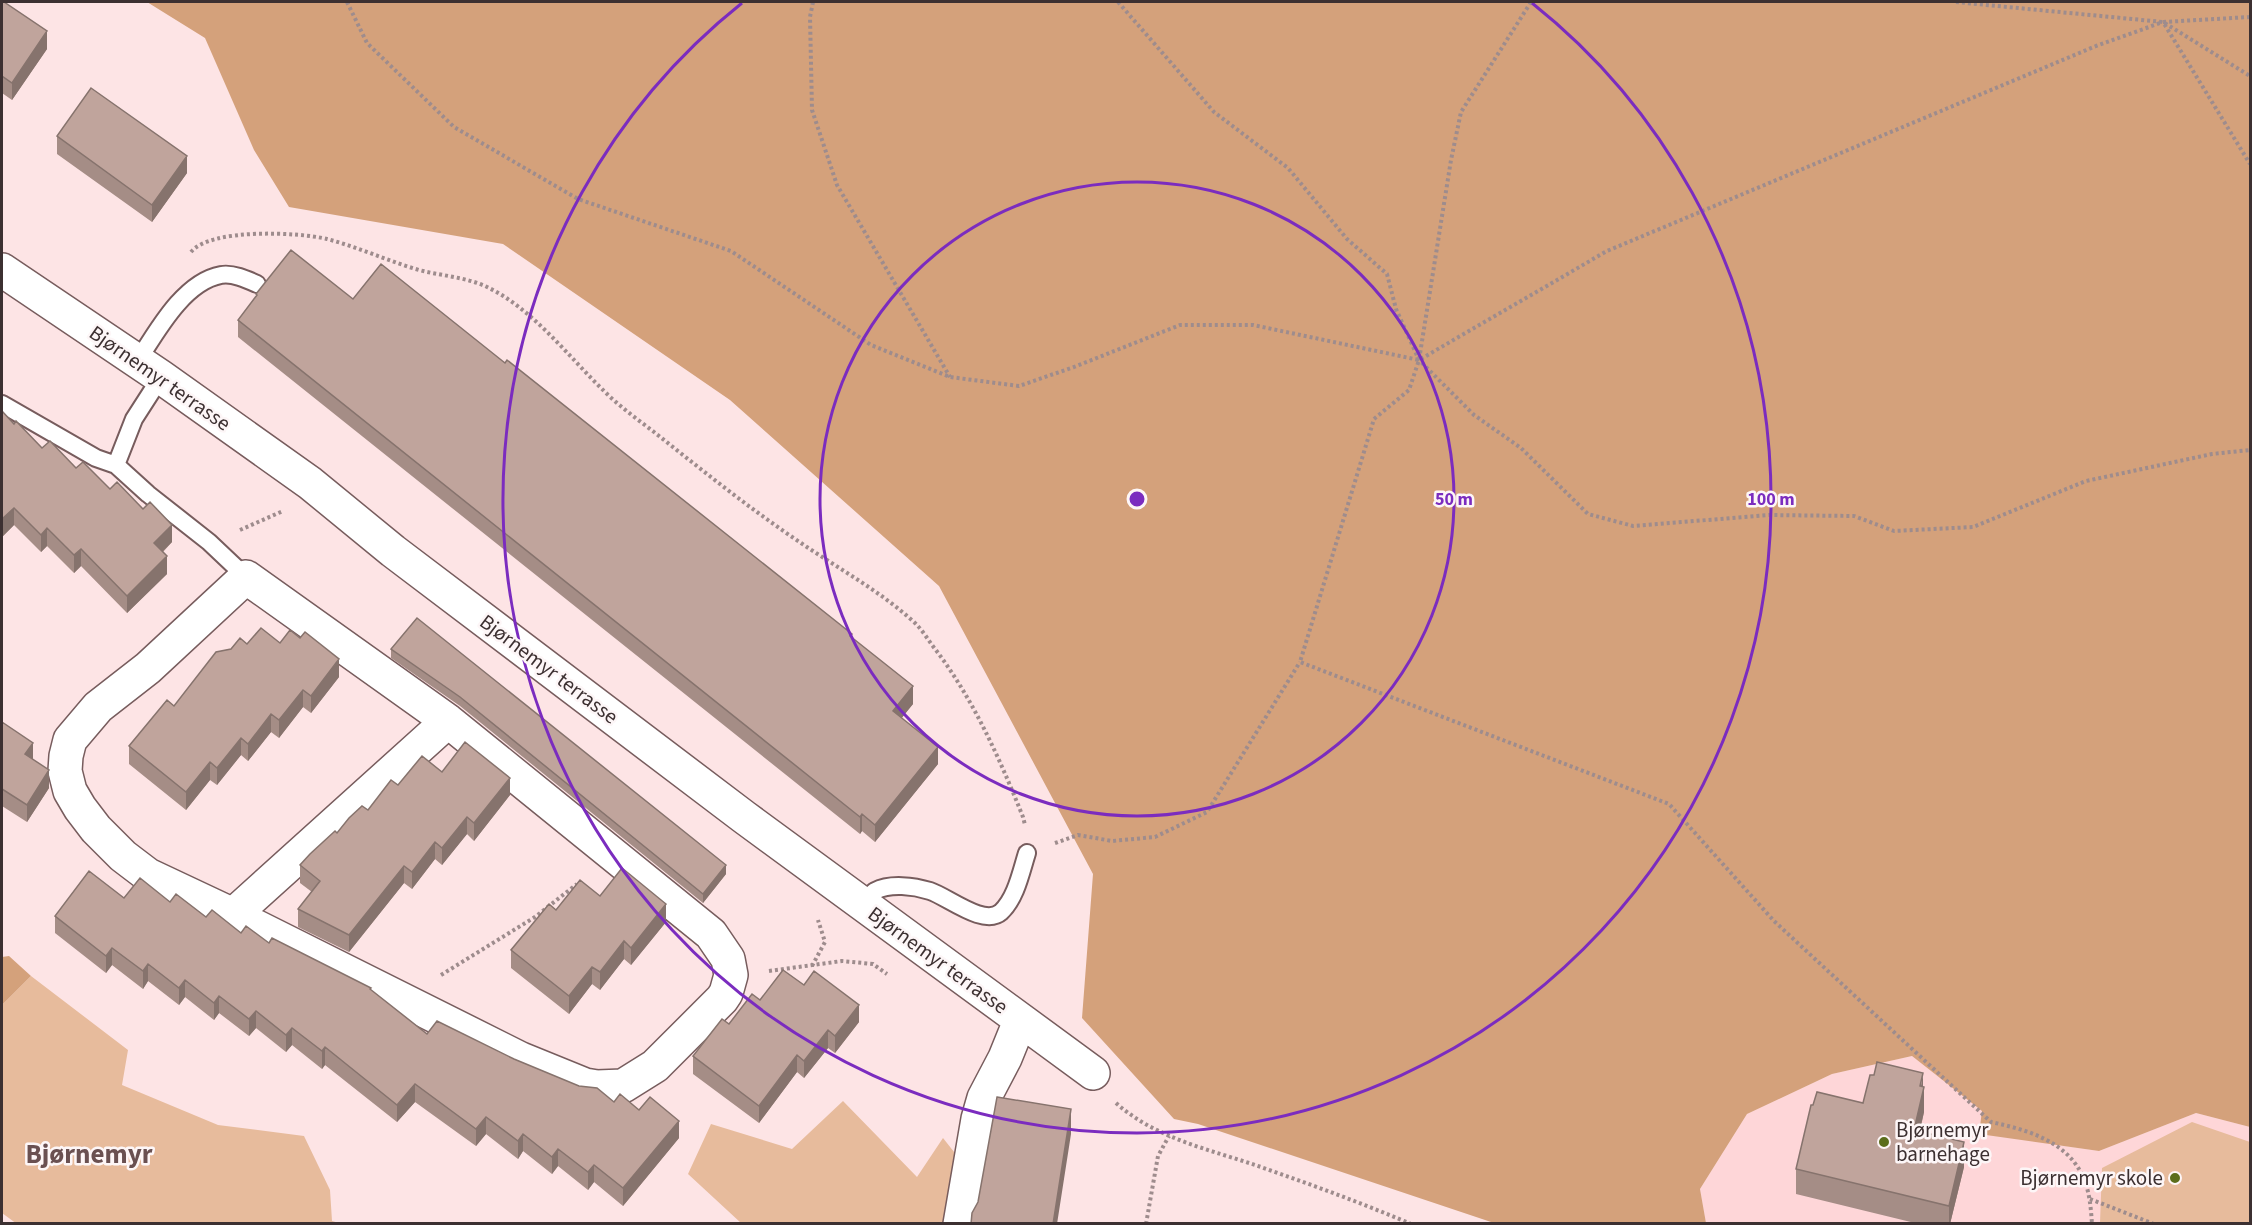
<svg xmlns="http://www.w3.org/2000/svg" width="2252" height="1225" font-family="'Source Sans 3',sans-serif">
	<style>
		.built { fill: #fed6d8 }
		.green { fill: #e7bb9c }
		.forest { fill: #d4a17b }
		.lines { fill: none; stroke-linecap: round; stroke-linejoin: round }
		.service-casing { stroke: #775c5d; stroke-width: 20 }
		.minor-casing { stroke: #775c5d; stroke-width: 36 }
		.path { stroke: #9e8c8d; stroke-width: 4; stroke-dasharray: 3 3; stroke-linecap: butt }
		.service { stroke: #fff; stroke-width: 16 }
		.minor { stroke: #fff; stroke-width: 33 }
		.wall { fill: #a58d86 }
		.shaded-wall { fill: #86736d }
		.building { fill: #c0a49c; stroke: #86736d; stroke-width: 1.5 }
		.ring { fill: none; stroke: #7b2cbf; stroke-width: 3 }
		.poi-dot { fill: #5b6d1b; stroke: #fdf6f7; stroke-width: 2 }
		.labels { text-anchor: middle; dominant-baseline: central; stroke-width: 5; stroke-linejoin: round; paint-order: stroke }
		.street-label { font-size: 21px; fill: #3c3031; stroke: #fdf6f7 }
		.poi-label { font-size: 21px; fill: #3c3031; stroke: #fdf6f7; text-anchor: start }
		.district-label { font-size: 27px; font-weight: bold; fill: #6a5051; stroke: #fdf6f7 }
		.centre { fill: #7b2cbf; stroke: #fdf6f7; stroke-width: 3 }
		.ring-label { font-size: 18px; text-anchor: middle; font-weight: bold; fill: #7b2cbf; stroke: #fdf6f7; stroke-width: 5; stroke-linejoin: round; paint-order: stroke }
	</style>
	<rect width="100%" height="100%" fill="#fde4e5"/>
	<path class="built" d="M1912,1056L1983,1111L1979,1133L2099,1151L2196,1113L2250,1127V1223H1706L1700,1189L1747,1114L1832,1074Z"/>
	<path class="green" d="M31,976L128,1050L122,1085L218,1125L304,1136L330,1190L332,1221L339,1223L17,1224L2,1213V1005Z
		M843,1101L917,1177L943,1138L958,1157L946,1223H741L688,1174L711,1124L792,1149Z
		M2192,1122L2250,1142V1223H2100L2102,1168Z"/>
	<path class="forest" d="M147,2H2250V1127L2196,1113L2099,1151L1979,1134L1982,1111L1912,1056L1832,1074L1747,1114L1700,1189L1706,1223L1497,1224L1198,1124L1174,1119L1082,1018L1093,874L939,586L730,400L503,244L289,207L254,150L205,38Z
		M9,956L31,976L2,1005V957Z"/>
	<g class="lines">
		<defs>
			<path id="service" d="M137,362C156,333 183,282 221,275C233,273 246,279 257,284
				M2,404L96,458L116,465L148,494L209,542L246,577
				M116,465L134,419L161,377
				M862,904C866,900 871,894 875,891C890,883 914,886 930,891C948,897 984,927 1001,912C1016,898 1021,872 1027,853"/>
			<path id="minor" d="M2,270L161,377L310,483L393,551L744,817L1093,1073
				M246,577L448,721L711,934L728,959L731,975L726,993L722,999L655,1066L623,1086L597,1087L585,1085L521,1059L233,915L148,875L123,856L96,829L80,808L70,791L65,771L66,756L70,740L98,707L148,668Z
				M233,915L448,721
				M960,1224L978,1119L984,1098L1005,1058L1020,1021"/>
		</defs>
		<use href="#service" class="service-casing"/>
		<use href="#minor" class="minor-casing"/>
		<path class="path" d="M347,2L367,43L454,127L578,199L731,251L871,345L950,377L1019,386L1074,367L1180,325H1253L1419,360L1607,251L2096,46L2163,22
			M813,2L810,17L812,110L837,185L950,377
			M1118,2L1214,112L1288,168L1347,239L1387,274L1396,309L1419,360L1474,415L1521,448L1588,514L1633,526L1769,515L1854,516L1894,531L1973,527L2086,481L2212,454L2250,450
			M1531,2L1461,112L1451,160L1419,360L1409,390L1374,419L1300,662L1669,804L1774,921L1991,1122C2028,1130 2071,1142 2085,1182C2090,1195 2091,1210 2092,1224
			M1956,2L2163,22L2250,76
			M2250,17L2163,22L2250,164
			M191,252C210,228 299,232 327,239C358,247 388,261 419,270C442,276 466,277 487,287C533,309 568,356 604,391C619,406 637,419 654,432C702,470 750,509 801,543C839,569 882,592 916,624C922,630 927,638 932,645C972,696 999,757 1023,817L1025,825
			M240,530L283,511
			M1055,843L1078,835L1112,841L1155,837L1207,812L1300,662
			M812,966L825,942L818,920
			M769,971L842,961L873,964L887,974
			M441,975L535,917L577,884
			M1116,1103C1156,1139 1212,1150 1261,1167C1312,1185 1362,1203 1411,1224
			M2090,1199L2154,1224
			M1146,1224L1158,1156L1169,1136"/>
		<use href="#service" class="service"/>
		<use href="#minor" class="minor"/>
	</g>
	<path class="wall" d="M2,2L47,49L12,100L2,93Z
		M57,136L187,173L152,222L57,154Z
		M256,294L353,299L852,638L913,704L901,718L938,764L875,842L862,831L860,834L238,337V320L256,298Z
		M2,411L14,424L42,448L110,489L172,542L163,552L167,574L127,613L81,566L74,573L47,546L41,552L14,525L2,537Z
		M300,638L339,677L311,713L303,707L279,738L271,732L248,761L241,755L217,785L210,780L186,810L129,764V746L174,706L231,649L247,644L280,643Z
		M391,649L726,874L703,903L460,706L391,658Z
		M2,722L33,759L49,788L27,822L2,806Z
		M442,772L510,795L474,841L467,834L442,865L435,859L412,889L404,883L349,952L298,927V909L312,892L300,883V865L337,833L368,810Z
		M600,896L666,922L631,965L624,959L600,990L592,984L569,1014L511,968V950L556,910Z
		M124,898L170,902L241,933L269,943L371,990L427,1034L514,1059L614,1102L639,1110L679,1138L623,1206L594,1182L588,1190L558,1166L552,1174L523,1151L518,1159L486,1134L476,1146L415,1102L397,1122L325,1065L322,1069L292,1045L286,1052L256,1028L249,1036L219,1013L214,1020L185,997L179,1005L148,981L143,989L112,965L106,973L55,933V916Z
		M804,985L859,1022L835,1053L828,1048L804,1078L797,1072L759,1123L693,1074V1056L729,1024Z
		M1923,1086L1924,1112L1920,1131L1964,1167L1950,1224H1919L1796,1194V1169L1813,1105L1863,1103Z"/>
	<path class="shaded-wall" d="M47,31V49L12,100V83Z
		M187,156V173L152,222V205Z
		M14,508V525L2,537V519Z
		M172,525V542L154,560V543Z
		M47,528V546L41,552V535Z
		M81,549V566L74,573V555Z
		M167,556V574L127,613V596Z
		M339,659V677L311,713V696Z
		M913,686V704L893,729V711Z
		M303,690V707L279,738V720Z
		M271,714V732L248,761V744Z
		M241,738V755L217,785V768Z
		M33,743V760L25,754Z
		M938,747V764L875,842V825Z
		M210,762V780L186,810V792Z
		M49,770V788L27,822V805Z
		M510,778V795L474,841V823Z
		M862,814V831L860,834V817Z
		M467,817V834L442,865V848Z
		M435,842V859L412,889V872Z
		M726,865V874L703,903V894Z
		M404,866V883L349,952V935Z
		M666,904V922L631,965V948Z
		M624,941V959L600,990V972Z
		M112,948V965L106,973V956Z
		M148,964V981L143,989V971Z
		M592,967V984L569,1014V996Z
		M185,980V997L179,1005V988Z
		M219,996V1013L214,1020V1003Z
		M859,1005V1022L835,1053V1036Z
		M256,1011V1028L249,1036V1019Z
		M292,1028V1045L286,1052V1035Z
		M828,1030V1048L804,1078V1061Z
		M325,1047V1065L322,1069V1051Z
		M797,1055V1072L759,1123V1106Z
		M1923,1073V1092L1924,1087V1112L1914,1155V1130Z
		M415,1084V1102L397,1122V1105Z
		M1071,1109V1134L1057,1224H1053Z
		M486,1117V1134L476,1146V1129Z
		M679,1121V1138L623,1206V1188Z
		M523,1134V1151L518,1159V1141Z
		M1964,1142V1167L1950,1224H1949V1206Z
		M558,1149V1166L552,1174V1157Z
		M594,1165V1182L588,1190V1172Z"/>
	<path class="building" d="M2,2H4L47,31L12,83L2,76Z
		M91,88L187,156L152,205L57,136Z
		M291,250L353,299L381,264L505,363L507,360L852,634L850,636L913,686L893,711L938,747L875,825L862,814L860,817L238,320L257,295L256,294Z
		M2,411L14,424L16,421L42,448L50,441L76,468L83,462L110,489L117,482L143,509L150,502L172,525L154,543L167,556L127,596L81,549L74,555L47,528L41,535L14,508L2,519Z
		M417,618L726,865L703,894L460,697L391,649Z
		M261,628L280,643L290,630L300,638L305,632L339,659L311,696L303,690L279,720L271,714L248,744L241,738L217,768L210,762L186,792L129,746L167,700L174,706L216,652L231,649L240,638L247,644Z
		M2,722L33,743L25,754L49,770L27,805L2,789Z
		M465,742L510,778L474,823L467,817L442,848L435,842L412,872L404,866L349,935L298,909L320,881L300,865L310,854L335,831L337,833L349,818L362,806L368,810L391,780L398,785L422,756L442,772Z
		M622,868L666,904L631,948L624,941L600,972L592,967L569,996L511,950L549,904L556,910L580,880L600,896Z
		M89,871L124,898L140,878L170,902L176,894L206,917L212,910L241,933L246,926L269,943L272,938L371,988L370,989L427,1034L437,1021L514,1059L579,1086L597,1088L614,1102L620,1094L639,1110L650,1097L679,1121L623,1188L594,1165L588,1172L558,1149L552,1157L523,1134L518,1141L486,1117L476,1129L415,1084L397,1105L325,1047L322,1051L292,1028L286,1035L256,1011L249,1019L219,996L214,1003L185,980L179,988L148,964L143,971L112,948L106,956L55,916Z
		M783,970L804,985L814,971L859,1005L835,1036L828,1030L804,1061L797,1055L759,1106L693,1056L722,1019L729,1024L752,994L760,1000Z
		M1877,1062L1923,1073L1920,1086L1924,1087L1914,1130L1964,1142L1949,1206L1796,1169L1811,1105H1813L1817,1092L1863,1103L1870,1075H1874Z
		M997,1097L1071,1109L1053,1224H971L972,1213L978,1202Z"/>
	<g class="ring">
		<circle cx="1137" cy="499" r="317"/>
		<path d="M1532 3A634 634 0 1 1 742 3"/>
	</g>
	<g class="poi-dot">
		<circle cx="1884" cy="1142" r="6"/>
		<circle cx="2175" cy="1178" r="6"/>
	</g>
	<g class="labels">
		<g class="street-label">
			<text transform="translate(160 378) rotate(35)">Bjørnemyr terrasse</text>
			<text transform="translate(549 669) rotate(37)">Bjørnemyr terrasse</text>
			<text transform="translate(938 960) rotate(36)">Bjørnemyr terrasse</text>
		</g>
		<g class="poi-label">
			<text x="1896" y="1130">Bjørnemyr<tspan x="1896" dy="24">barnehage</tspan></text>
			<text x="2163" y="1178" text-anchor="end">Bjørnemyr skole</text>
		</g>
		<g class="district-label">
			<text x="89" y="1154">Bjørnemyr</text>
		</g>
	</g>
	<circle cx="1137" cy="499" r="9" class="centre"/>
	<g class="ring-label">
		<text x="1454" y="505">50 m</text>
		<text x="1771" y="505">100 m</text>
	</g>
	<rect width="2252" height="1225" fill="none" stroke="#3c3031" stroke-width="6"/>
</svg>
